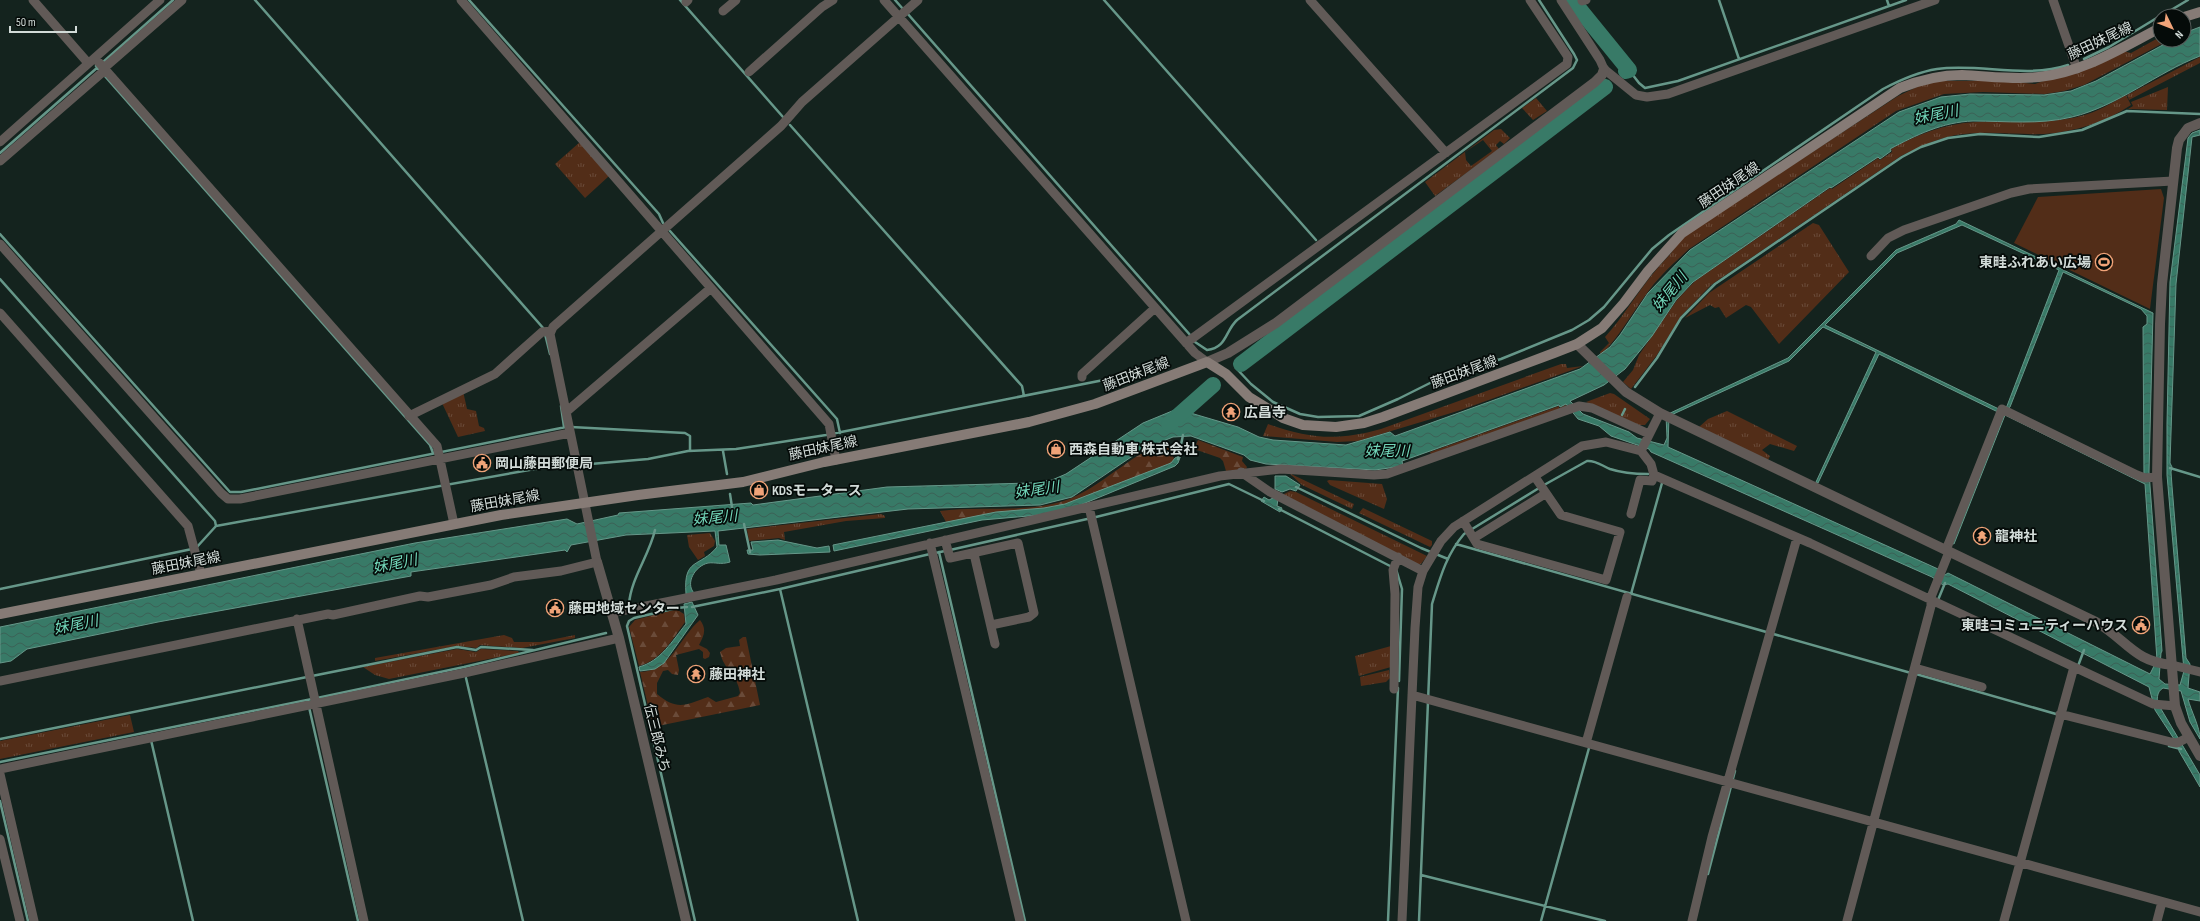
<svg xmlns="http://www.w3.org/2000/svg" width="2200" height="921" font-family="'Sofia Sans Condensed','Noto Sans JP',sans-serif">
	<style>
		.grass { fill: url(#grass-tufts); fill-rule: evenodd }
		.forest { fill: url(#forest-firs) }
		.park { fill: #522d18 }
		.water { fill: url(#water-waves); stroke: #669789; fill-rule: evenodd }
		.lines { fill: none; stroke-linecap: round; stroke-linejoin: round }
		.stream { stroke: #669789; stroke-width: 2.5 }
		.river { stroke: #387a67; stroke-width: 16 }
		.minor { stroke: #615a57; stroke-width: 9 }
		.tertiary { stroke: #615a57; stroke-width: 10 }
		.secondary { stroke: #867b76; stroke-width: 10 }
		.labels { text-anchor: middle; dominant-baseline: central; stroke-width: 3.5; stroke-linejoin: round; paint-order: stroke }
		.street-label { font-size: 14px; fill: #d2dbd8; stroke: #050b09 }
		.poi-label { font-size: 14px; font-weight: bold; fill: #d2dbd8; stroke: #050b09; text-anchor: start }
		.water-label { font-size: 15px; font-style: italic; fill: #72d6b9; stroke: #050b09 }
	</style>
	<defs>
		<pattern id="grass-tufts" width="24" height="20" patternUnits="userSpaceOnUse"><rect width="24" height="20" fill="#522d18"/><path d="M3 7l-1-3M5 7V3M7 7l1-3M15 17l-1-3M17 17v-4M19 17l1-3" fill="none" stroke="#6a4b39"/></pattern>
		<pattern id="forest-firs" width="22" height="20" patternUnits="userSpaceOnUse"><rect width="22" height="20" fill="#522d18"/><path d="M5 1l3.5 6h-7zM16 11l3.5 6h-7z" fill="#6a4b39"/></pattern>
		<pattern id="water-waves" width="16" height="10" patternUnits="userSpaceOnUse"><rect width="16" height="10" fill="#387a67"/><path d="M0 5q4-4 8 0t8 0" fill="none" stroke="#3b6156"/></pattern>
	</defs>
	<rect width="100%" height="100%" fill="#14231e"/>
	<path class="grass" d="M2160,37V40H2169L2084,85L2064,91L2045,94L1983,92L1944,94L1896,111L1689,249C1673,264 1657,278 1645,296C1630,316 1619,337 1601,355L1600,352L1609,343L1605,337C1624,316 1638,291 1656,270C1665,259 1674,252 1681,238L1898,96L1919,86L1939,81H2009L2035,84L2123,51L2131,53Z
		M2200,57V63L2129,100L2127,95Z
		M2168,87L2167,110L2128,109L2133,106L2131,102Z
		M2126,95L2131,105C2106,122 2074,132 2044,134C2018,135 1991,131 1964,134C1942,136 1921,146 1901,156L1711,285L1681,316L1657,355L1631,389L1623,382L1633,370L1639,355L1677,300L1695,281L1830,188L1832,189L1878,158L1880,160L1892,152L1891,149C1918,134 1944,124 1975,122C2011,120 2046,125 2081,116C2097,112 2112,103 2126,95Z
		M1536,98L1547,111L1533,120L1522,108Z
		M1501,129L1510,138L1504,144L1500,141L1496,145L1499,149L1435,196L1425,182L1494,130ZM1483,140L1492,151L1471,166L1466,160L1465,152Z
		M580,142L609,176L585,198L555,164Z
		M1813,223L1819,225L1849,272L1779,344L1751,307L1746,305L1726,318L1719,307L1715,308L1710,305L1685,318L1709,293Z
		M1561,364H1566L1567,368L1583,366L1461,410L1358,441L1337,442L1263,436L1268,424C1310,439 1338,441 1381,429Z
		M463,391L467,409L476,411L479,426L484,428L485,431L458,437L442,403Z
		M1610,393L1614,394L1650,419L1645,425H1639L1586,402Z
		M1566,405L1567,407L1431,455L1430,452L1559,406V408Z
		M1727,411L1797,446L1794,451L1770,444L1762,450L1770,456L1768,460L1699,427L1708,419Z
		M1289,473L1354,504L1352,509L1302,485Z
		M1329,480L1382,484L1387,499L1384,509L1330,485L1327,481Z
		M1290,491L1296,492L1427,556L1421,564H1417L1282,495Z
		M1363,508L1432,541V545L1430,547L1359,513Z
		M881,514L885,516V518L846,521L784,532L785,540L779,538L749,541L747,529Z
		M710,533L715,541L714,546L704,552L705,556L698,560L689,547L687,535Z
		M504,635L512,638L514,642H540L575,635V638L522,648L480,645L477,648L457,646L375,661V658Z
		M1391,646V667L1359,676L1355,656Z
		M457,649L476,652L481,649L518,651L519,653L389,679L375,675L363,667Z
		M1389,670L1390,678L1386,682L1361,686L1360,677Z
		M130,715L134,732L0,759V741Z"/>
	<path class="forest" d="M1198,440L1243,457L1242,461L1247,467L1246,469L1226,471L1223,461L1220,458L1194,449Z
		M1168,441L1175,462L1062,506L946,522L940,511C983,505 1033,515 1074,497C1107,482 1132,453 1168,441Z
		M676,609L684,614L685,622C672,640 661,660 639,666L629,627L635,620Z
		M700,620C707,629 704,636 699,645L707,649L710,653L709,657L705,659L703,658V652L699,649L676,655L679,670L678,675L672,674L668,670L663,671L657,683V694C677,711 686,705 708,697L716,702L738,696L740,693C737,673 724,671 720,652L726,648L740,646L739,640L743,637H746L760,705L653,727L640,672C671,671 679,638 700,620Z"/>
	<path class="park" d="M2161,189L2164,198L2150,309L2014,243L2038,197Z"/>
	<path class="water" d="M2200,27V56C2156,73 2118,106 2072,117C2039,125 2006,121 1973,121C1943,122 1916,135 1890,149L1891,151L1880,159L1878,157L1831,188L1830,187L1693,282L1676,300L1652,336L1625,369L1604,385L1570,401L1583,414L1629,432L1637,438L1664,445L1667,438L1666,415L1788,358L1896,250L1956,224L1959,220L2153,313L2149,472L2162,651L2161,653L2159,679L2165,684L2180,685L2184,671L2167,475V424L2170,282L2188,138L2192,133L2200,130V135L2192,137L2176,284L2170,463L2172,467L2171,472L2172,486L2186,658L2190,664L2188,688L2200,692V701L2188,699C2191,711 2200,727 2200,739L2190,722L2181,691L2163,688C2156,692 2157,700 2158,707L2161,709L2200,775V787L2179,751L2178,745L2155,710L2149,687L1948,584L1943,585L1932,577L1651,452L1649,449L1611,436L1599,426L1578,419L1566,404L1560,407L1559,405L1402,461L1403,466L1375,470L1266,464L1250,460L1244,455L1191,436L1173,437L1143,449L1072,497L1040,505L908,509L718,531L719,545H726L730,562C720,565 716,562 708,563C695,566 685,583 694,593L686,594C683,557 700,568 717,547L715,531L626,535L571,545L567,552L565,550L411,572V576L158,622L27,649L11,661L0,663V627L415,543L567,519L577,524L618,515L619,513L751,503L753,505L887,487L1030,483L1052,480L1066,474L1143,423L1177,409L1238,427L1259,437L1273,440L1346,445L1390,432L1395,436L1580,369L1610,347L1620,335L1648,293L1690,250L1899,112L1941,97L1970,94L2044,95L2071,91L2096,81L2172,40H2184V33ZM1962,225L2059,270L2007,406L2003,411L1825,325L1897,253ZM2063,272L2141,309L2147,316V324L2143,327L2144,480L2006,410L2010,407ZM1823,327L1876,352L1816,482L1818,483L1879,354L2002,414L1951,543L1954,544L2005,415L2145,484L2157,660L2150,674L1948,573L1945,575L1939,573L1938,569L1668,447L1669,416L1789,361Z
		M1181,455L1178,463L1175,466L1078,506L1040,515L982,520L834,551L833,545L996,512L1044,508L1065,504L1171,463L1175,458Z
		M1275,476H1286L1300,485L1296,491L1290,489L1282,492L1275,489Z
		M1264,497L1269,500L1275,497L1278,499L1277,506L1282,508L1280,512L1261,501Z
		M778,540L817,548L829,546L830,552L760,555L748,554L747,550H753L751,542Z
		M692,602L698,615L664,663L655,669L640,671L639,667C661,661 672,641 686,624L684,604Z"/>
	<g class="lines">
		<path class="stream" d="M255,0L544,329
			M469,0L659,214L663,223
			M680,0L783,117
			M895,0L903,9
			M1104,0L1316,240
			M1719,0L1739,59
			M1887,0L1889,6
			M907,13L1191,336
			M2161,16L2188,0
			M2084,59L2109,47L2160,16
			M102,63L173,0
			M96,66L430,445L433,453
			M1629,70L1639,83L1645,88L1678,81L1906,0
			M790,125L1022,386L1024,396
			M0,153L98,67
			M670,231L837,419L840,433
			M0,234L230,492H241L566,427
			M0,279L215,521L216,526
			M545,334L550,354
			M1195,342L1207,350C1227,348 1225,331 1237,320L1573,68L1577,60L1574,54L1539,0
			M1236,368L1251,384L1273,402L1300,414L1318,417L1359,416L1398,399L1446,375L1501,359L1572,330L1589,320L1604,307L1652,249L1669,235L1883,89C1900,80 1918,72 1937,69C1979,63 2027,79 2068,65
			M1635,387L1657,358L1681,318L1715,284L1902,157L1921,147L1948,138L1980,134L2039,137L2082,130L2127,111L2200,114
			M561,406L564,427
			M1622,415L1625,409
			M571,427L685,433L690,436V451
			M723,451L727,474
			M1178,459L1183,435
			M579,465L648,459L688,451L736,449L826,435L1129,375
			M2170,468L2200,477
			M1544,485L1587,461C1596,460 1602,466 1610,469C1622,473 1635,474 1648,474
			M1296,487L1421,548L1448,559
			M730,494L732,507
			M1279,509L1392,567
			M744,524L750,552
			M1456,544L1911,673
			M196,548L216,526L535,469L574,466
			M950,550L1096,517L1229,484L1264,501
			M939,552L1025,921
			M935,553L945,551
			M1396,569L1402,589L1399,681
			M0,589L192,549
			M780,589L858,921
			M1631,594L1662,483
			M1938,600L1945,583
			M629,604C631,578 649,556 655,530
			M687,607L677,608L634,618L629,621L627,626L695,921
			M692,607L780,589L930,554
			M2078,666L2084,650
			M1916,674L2056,714
			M312,676L457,647L476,650L481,647L533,650
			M466,678L523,921
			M317,698L464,667L606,633
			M309,707L358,921
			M0,739L307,677
			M151,740L193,921
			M2169,746L2181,749
			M0,762L312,699
			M0,801L28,921
			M1708,874L1735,771
			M1421,875L1605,921
			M1388,921L1398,688
			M1419,921L1432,604C1440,578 1446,555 1464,534L1539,488
			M1541,921L1589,748"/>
		<path class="river" d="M1572,0L1629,70L1626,71
			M1241,364L1605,87
			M1169,424L1213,385"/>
		<path class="minor" d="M33,0L88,63
			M461,0L829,424L836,460
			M884,0L1195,353L1207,362
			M1310,0L1446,153
			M1561,0L1600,60L1604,69L1636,95L1647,97L1668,94L1935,0
			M2053,0L2077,69
			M1582,1L1586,0
			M686,2L688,0
			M723,11L736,0
			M95,58L437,446L454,524
			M104,68L182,0
			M749,72L822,7L833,0
			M0,142L160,0
			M0,161L105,70
			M0,244L221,493L228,499H240L570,433
			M1871,256L1888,238L1904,230L2011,193L2029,189L2173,181
			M0,313L188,526L201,574
			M1186,343L1567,64L1568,57L1530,0
			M1082,377V374L1155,308
			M566,412L711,288
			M409,416L495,374L542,332L551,331
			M1641,451L1660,413
			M1241,472L1270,492L1423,571L1441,541L1454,527L1582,446L1606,442L1641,451L1651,464L1654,475L1810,543L2153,704L2175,706
			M1089,507L1186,921
			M1631,514L1640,480L1652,481L1654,475
			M1463,521L1477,544L1606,580L1620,532L1561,515L1535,477
			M1474,538L1545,494
			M945,540L950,558L1018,543L1034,613L1029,617L991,625
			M930,543L1020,921
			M1946,550L2002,409L2137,475L2145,478L2157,477
			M974,554L995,644
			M611,613L776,580L1220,476L1281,469L1374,475L1387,474L1579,406L1592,408L1649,434
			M297,619L364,921
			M2172,665L2200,672
			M1915,668L1982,687
			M0,681L328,614L333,615L420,596L428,597L491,585L514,577L561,571L597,562L550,334L553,327L781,126L802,102L918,0
			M1394,689L1395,594L1393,570L1398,557
			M1412,695L2200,912
			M2060,714L2171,742L2177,743L2189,737
			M1586,743L1627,597
			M0,769L464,673L619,638
			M0,774L34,921
			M0,839L20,921
			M1402,921L1415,628L1418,587L1423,571
			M1692,921L1712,837L1797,538
			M1847,921L1931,606V597L1949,552
			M2004,921L2074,667
			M2157,921L2162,902"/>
		<path class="tertiary" d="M2200,123L2188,128L2179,140L2177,148L2162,284L2160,324L2157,477L2175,706L2181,723L2200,756
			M1577,344L1626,392L1660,413L2096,622C2126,639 2134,662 2172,665
			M1207,362L1228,353L1276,323L1595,82L1602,75L1604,69
			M597,562L619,638L686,921"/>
		<path class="secondary" d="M2184,17L2200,12
			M0,614L501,515L638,495L743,482L824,462L1029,422L1095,404L1207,362L1226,374L1249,397L1283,418L1303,425L1336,427L1364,423L1383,417L1554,353L1577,344L1602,328L1624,303L1648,271L1682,233L1900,88C1920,80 1941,75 1962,75C1988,76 2014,80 2039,77C2084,72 2121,48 2160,28"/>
	</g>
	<defs>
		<symbol id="stadium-ring" viewBox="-11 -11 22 22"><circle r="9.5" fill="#050b09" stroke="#f0a378" stroke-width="1.5"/><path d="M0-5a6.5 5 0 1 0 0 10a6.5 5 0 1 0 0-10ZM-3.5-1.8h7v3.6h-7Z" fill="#f0a378"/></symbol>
		<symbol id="temple-ring" viewBox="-11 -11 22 22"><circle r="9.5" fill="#050b09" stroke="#f0a378" stroke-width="1.5"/><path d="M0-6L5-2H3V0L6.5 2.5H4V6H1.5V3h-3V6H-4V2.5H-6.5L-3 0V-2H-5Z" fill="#f0a378"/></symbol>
		<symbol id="shop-ring" viewBox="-11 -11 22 22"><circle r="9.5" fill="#050b09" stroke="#f0a378" stroke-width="1.5"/><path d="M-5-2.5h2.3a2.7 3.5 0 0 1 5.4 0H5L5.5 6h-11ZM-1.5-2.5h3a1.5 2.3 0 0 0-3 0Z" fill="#f0a378"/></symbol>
		<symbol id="civic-ring" viewBox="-11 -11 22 22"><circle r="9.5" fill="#050b09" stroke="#f0a378" stroke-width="1.5"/><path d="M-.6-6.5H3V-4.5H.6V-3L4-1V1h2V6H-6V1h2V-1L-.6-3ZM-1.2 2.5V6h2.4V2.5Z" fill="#f0a378"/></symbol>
	</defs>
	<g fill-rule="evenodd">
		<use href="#stadium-ring" x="2094" y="252" width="20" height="20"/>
		<use href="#temple-ring" x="1221" y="402" width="20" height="20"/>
		<use href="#shop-ring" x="1046" y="439" width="20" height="20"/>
		<use href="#civic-ring" x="472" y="453" width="20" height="20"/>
		<use href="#shop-ring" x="749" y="480" width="20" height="20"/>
		<use href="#temple-ring" x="1972" y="526" width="20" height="20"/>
		<use href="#civic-ring" x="545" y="598" width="20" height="20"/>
		<use href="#civic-ring" x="2131" y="615" width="20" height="20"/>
		<use href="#temple-ring" x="686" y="664" width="20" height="20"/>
	</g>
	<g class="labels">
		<g class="street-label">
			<text transform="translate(2100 41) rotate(-25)">藤田妹尾線</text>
			<text transform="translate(1729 185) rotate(-34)">藤田妹尾線</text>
			<text transform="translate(1464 372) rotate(-20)">藤田妹尾線</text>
			<text transform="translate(1136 374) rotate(-21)">藤田妹尾線</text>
			<text transform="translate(823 448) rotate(-12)">藤田妹尾線</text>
			<text transform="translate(505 501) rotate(-10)">藤田妹尾線</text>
			<text transform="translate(186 563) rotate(-11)">藤田妹尾線</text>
			<text transform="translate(657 738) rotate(76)">伝三郎みち</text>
		</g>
		<g class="poi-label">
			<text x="2091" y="262" text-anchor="end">東畦ふれあい広場</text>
			<text x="1244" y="412">広昌寺</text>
			<text x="1069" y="449">西森自動車 株式会社</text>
			<text x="495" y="463">岡山藤田郵便局</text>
			<text x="772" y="490">KDSモータース</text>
			<text x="1995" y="536">龍神社</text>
			<text x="568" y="608">藤田地域センター</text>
			<text x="2128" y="625" text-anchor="end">東畦コミュニティーハウス</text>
			<text x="709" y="674">藤田神社</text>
		</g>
		<g class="water-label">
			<text transform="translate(1936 115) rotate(-11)">妹尾川</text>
			<text transform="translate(1670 292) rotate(-51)">妹尾川</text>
			<text x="1387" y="451">妹尾川</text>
			<text transform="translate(1037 490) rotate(-8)">妹尾川</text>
			<text transform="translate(715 518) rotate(-5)">妹尾川</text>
			<text transform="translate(395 564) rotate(-11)">妹尾川</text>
			<text transform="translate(76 625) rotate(-11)">妹尾川</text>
		</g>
	</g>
	<g transform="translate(2172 28) rotate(133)"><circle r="19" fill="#050b09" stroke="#575e5c"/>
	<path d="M0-3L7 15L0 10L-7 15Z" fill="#f0a378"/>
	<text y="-6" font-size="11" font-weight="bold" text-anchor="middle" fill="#d2dbd8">N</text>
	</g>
	<path d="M10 26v6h66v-6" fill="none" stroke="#d2dbd8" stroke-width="2"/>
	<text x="16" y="26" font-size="12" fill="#d2dbd8" stroke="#050b09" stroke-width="3" paint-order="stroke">50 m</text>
</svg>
